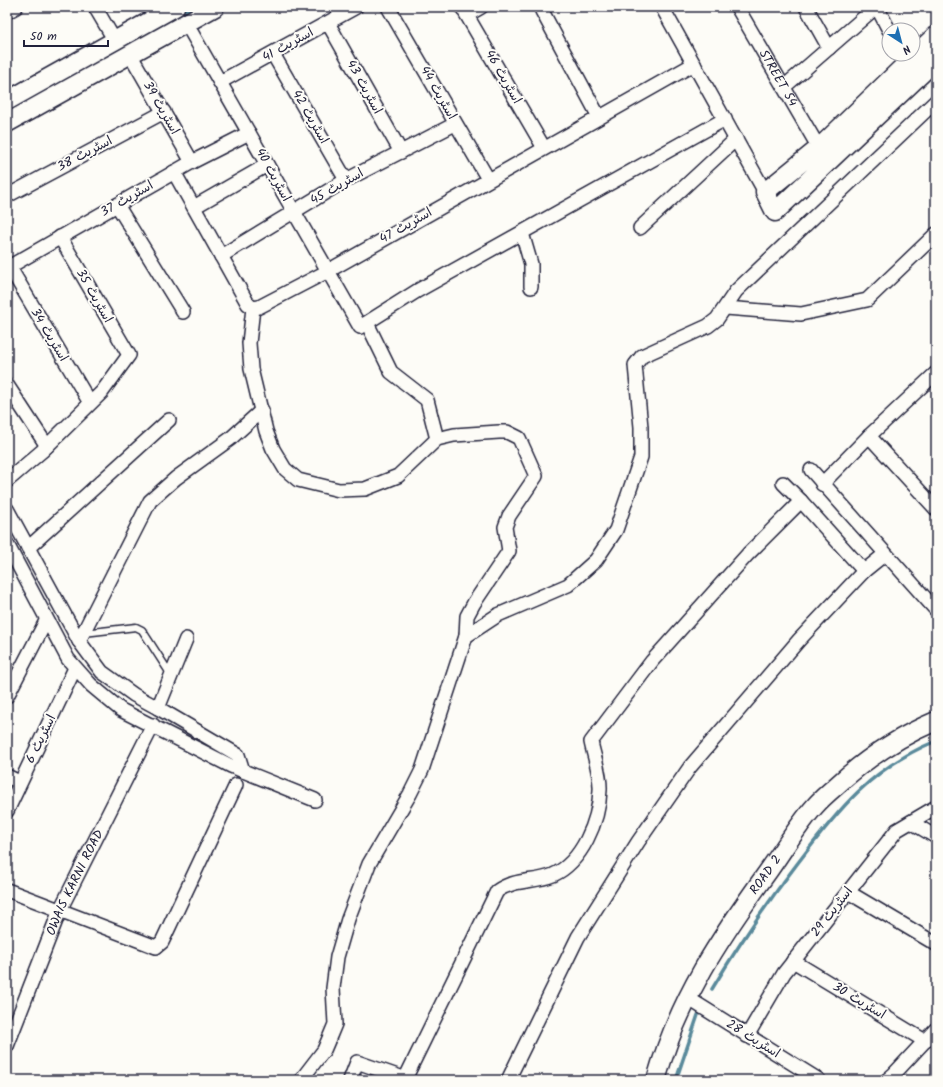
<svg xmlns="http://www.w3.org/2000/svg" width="943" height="1087" font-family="Kalam,'Playpen Sans Arabic',sans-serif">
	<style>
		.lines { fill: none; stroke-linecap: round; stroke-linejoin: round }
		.stream { stroke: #5a8a9b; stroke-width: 3.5 }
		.lane-casing { stroke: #22223b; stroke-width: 9 }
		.street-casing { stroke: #22223b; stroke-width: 16 }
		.secondary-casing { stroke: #22223b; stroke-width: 21 }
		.lane { stroke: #fdfcf7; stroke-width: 6 }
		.street { stroke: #fdfcf7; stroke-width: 13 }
		.secondary { stroke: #fdfcf7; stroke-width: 18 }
		.labels { text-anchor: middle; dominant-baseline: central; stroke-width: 4; stroke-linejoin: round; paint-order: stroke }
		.street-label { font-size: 13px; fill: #22223b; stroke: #fdfcf7 }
	</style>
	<rect width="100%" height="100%" fill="#fdfcf7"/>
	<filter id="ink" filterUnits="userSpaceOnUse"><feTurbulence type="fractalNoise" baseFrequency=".025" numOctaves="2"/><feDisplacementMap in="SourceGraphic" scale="8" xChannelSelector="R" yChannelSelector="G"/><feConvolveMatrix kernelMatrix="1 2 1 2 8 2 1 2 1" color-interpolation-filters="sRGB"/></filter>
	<g filter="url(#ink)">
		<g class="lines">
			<path class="stream" d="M179,14L190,7
				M712,989C738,946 766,904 797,864C838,810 872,767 936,741
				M676,1080L698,1015"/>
			<defs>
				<path id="lane" d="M84,633L136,627L142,630L171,675"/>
				<g id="street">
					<path d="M95,7L115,41"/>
					<path d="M388,7L488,179"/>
					<path d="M462,7L544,148"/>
					<path d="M662,7L765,192"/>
					<path id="s1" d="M737,7L819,148"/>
					<path d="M806,7L829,48"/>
					<path d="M877,7L889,30"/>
					<path d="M542,11L599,117"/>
					<path d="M7,12L16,7"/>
					<path d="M467,15L481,7"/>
					<path d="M186,23L360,327L417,291L725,119"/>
					<path d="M328,23L401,152"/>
					<path d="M130,54L192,162"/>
					<path d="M273,54L346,180"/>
					<path d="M220,82L356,7"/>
					<path d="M784,87L876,7"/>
					<path d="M174,172L248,304L253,308L259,307L328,271L694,64"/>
					<path d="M7,196L164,112"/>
					<path d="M117,205L183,312"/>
					<path d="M194,207L267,165"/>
					<path d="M640,228L736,139"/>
					<path d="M522,233L531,264V287"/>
					<path d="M221,256L346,180L455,124"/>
					<path d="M9,266L90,403"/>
					<path d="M7,268L192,162L249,133"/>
					<path d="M253,308L249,343L251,369L266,431L273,449L285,469L298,480L339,490L365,489L398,476L437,439L454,435L499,432H507L519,438L536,476L509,516L505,527L509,551L474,603L467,616L466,636"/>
					<path d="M726,308L801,314L867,300L936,234"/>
					<path d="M367,323L391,372L427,400L437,439"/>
					<path d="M7,385L47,446"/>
					<path d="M869,436L936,509"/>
					<path d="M811,470L936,610"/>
					<path d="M7,481L42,451L102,392L129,355L60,237"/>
					<path d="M783,483L801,501L864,571"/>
					<path d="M822,484L869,436L936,373"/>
					<path d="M7,509L79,641L102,672L134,695L158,708L238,755L243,771"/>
					<path d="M7,544L68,659L91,685L121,710L231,766L315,800"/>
					<path d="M28,548L169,420"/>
					<path d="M79,641L150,501L176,478L230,439L262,410"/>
					<path d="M7,696L46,621"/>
					<path d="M158,708L186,639"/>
					<path d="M7,776L19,782"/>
					<path d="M7,811L75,668"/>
					<path d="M911,822L936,837"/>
					<path d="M7,890L156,947L162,942L236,785"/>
					<path d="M848,892L936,944"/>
					<path d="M793,961L925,1041"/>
					<path d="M686,997L819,1080"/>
					<path d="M747,1036L784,973L897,830L936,807"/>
					<path id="s2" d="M7,1046L60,910L153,725"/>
					<path d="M405,1079L497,891C516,878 534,883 553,875C582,862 599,821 600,790C601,775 594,757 591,742L652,661L748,554L801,501"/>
					<path d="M301,1080L324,1050L330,1036L335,1024L333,988L337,957L348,919L369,864L410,794L422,770L466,636L498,615L568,585L596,560L616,530L641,457V427L635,365L642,356L708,326L717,319L736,291L936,101"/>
					<path d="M350,1080L357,1062L409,1080"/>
					<path d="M508,1080L578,937L638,842L690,767L799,640L864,571L885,554"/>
					<path d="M887,1080L894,1074L936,1029"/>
				</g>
				<g id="secondary">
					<path d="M936,35L819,148L765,192L775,212L936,60"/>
					<path d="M7,101L175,7"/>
					<path d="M7,123L215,7"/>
					<path id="s3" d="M656,1080C679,998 720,938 769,870C784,849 798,825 815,806C821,799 828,793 835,787C865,759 898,737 936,721"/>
				</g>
			</defs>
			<use href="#lane" class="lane-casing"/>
			<use href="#street" class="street-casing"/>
			<use href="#secondary" class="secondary-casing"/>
			<use href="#lane" class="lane"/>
			<use href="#street" class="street"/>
			<use href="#secondary" class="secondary"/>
		</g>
	</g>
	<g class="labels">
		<g class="street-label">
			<text transform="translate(288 45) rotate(-29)">اسٹریٹ 41</text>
			<text transform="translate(503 77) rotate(60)">اسٹریٹ 46</text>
			<text stroke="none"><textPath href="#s1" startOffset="82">STREET 54</textPath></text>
			<text transform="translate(364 87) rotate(61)">اسٹریٹ 43</text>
			<text transform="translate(438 93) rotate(60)">اسٹریٹ 44</text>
			<text transform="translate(161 108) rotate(60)">اسٹریٹ 39</text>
			<text transform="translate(310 117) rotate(60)">اسٹریٹ 42</text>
			<text transform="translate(85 154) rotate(-28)">اسٹریٹ 38</text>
			<text transform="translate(273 175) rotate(61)">اسٹریٹ 40</text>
			<text transform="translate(337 187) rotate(-30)">اسٹریٹ 45</text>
			<text transform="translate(127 199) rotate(-30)">اسٹریٹ 37</text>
			<text transform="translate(406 226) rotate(-30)">اسٹریٹ 47</text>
			<text transform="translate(94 296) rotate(60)">اسٹریٹ 35</text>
			<text transform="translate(49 335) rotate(59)">اسٹریٹ 34</text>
			<text transform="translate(41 739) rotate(-64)">اسٹریٹ 6</text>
			<text stroke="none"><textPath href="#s3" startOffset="234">ROAD 2</textPath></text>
			<text stroke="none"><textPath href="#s2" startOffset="177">OWAIS KARNI ROAD</textPath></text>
			<text transform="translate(832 912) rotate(-52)">اسٹریٹ 29</text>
			<text transform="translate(859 1001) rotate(31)">اسٹریٹ 30</text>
			<text transform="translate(753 1039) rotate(32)">اسٹریٹ 28</text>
		</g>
	</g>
	<rect width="943" height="1087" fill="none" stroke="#fdfcf7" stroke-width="24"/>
	<rect x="12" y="12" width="919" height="1063" fill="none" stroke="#22223b" stroke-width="1.5" filter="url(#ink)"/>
	<g transform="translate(901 42) rotate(144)"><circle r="19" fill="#fdfcf7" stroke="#a5a5ac"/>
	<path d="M0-3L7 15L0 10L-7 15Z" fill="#1f6fb2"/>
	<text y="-6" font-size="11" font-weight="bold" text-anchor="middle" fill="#22223b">N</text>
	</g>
	<path d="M24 40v6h84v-6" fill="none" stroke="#22223b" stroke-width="2"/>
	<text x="30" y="40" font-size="12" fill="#22223b" stroke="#fdfcf7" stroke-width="3" paint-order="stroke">50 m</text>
</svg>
